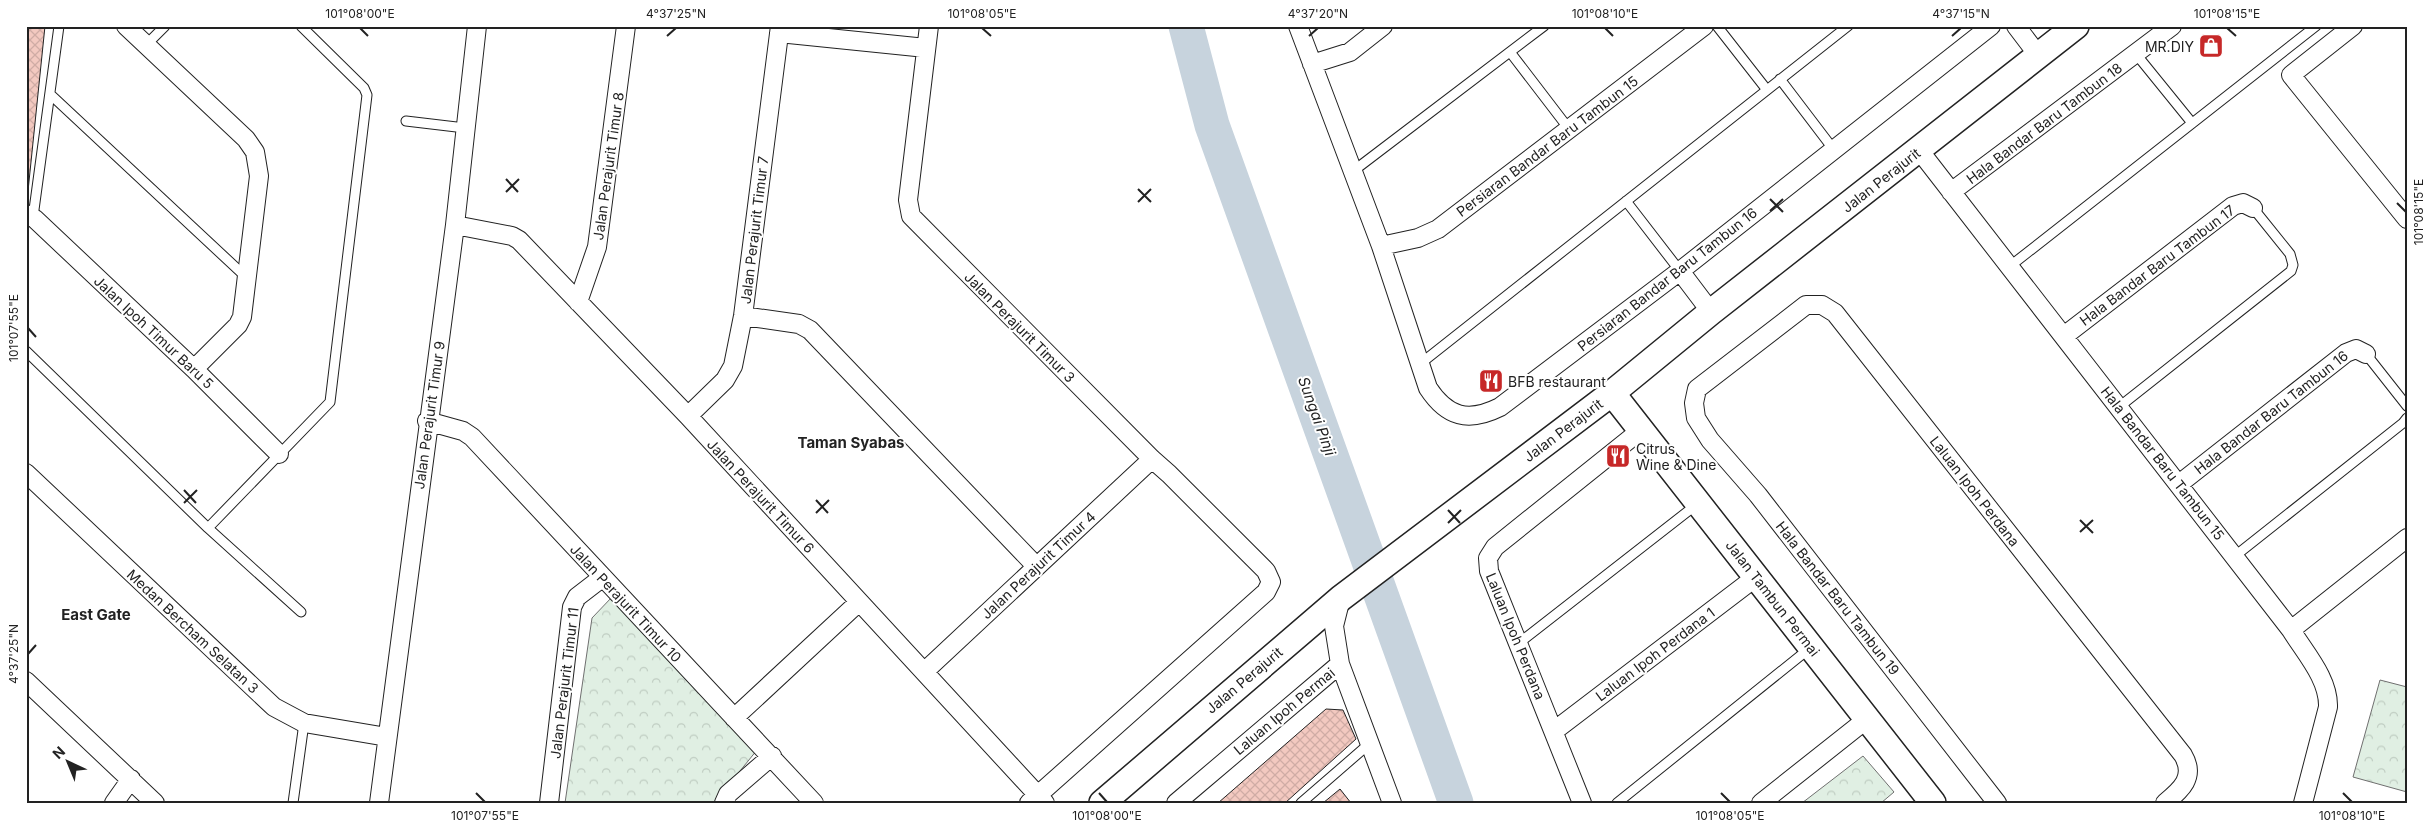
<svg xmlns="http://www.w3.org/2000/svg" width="2433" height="829" font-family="Inter,sans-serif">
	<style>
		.park { fill: url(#park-crowns); stroke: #6f6f6f }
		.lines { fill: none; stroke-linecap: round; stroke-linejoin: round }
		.river { stroke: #c7d3dd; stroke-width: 35 }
		.building { fill: url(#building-cross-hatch); stroke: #222 }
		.lane-casing { stroke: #222; stroke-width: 11 }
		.street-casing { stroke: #222; stroke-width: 20 }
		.secondary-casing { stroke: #222; stroke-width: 28 }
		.lane { stroke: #fff; stroke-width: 9 }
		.street { stroke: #fff; stroke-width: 18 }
		.secondary { stroke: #fff; stroke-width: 25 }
		.ticks { fill: none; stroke: #222; stroke-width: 2 }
		.labels { text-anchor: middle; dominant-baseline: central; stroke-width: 4; stroke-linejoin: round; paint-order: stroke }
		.poi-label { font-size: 14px; fill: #222; stroke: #fff; text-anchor: start }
		.street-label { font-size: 14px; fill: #222; stroke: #fff }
		.water-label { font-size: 15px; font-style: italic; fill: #222; stroke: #fff }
		.neighbourhood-label { font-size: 15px; font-weight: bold; fill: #222; stroke: #fff }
		.neatline { fill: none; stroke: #222; stroke-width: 2 }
		.ticks-label { font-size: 12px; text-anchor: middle; fill: #222 }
	</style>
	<defs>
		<pattern id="park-crowns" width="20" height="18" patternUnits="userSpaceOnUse" patternTransform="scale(1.25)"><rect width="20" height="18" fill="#e0efe3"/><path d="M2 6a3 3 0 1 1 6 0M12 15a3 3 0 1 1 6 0" fill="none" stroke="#c0cdc2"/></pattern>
		<pattern id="building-cross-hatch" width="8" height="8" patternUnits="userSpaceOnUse" patternTransform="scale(1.25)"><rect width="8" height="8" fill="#f3c9c0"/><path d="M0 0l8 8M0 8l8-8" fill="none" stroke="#d0aca5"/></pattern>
	</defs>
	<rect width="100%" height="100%" fill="#fff"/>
	<path class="park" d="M612,597L757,750L714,803H565L592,618Z
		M2380,680L2407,687V792L2353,777Z
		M1863,756L1894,792L1881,803H1802Z"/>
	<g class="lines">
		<path class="river" d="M1186,26L1212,125L1456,803"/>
	</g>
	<path class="building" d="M26,26H45L28,191H26Z
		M1326,709L1343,710L1356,739L1285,803H1218Z
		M1340,789L1351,803H1323Z"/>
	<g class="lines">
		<defs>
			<path id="lane" d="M1717,26L1767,90
				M146,45L165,26
				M1510,52L1569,129
				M2136,54L2192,123
				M1780,79L1834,150
				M51,95L247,278
				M406,121L465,128
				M1352,172L1544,26
				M1626,201L1680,271
				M33,217L59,26
				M2009,267L2316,26
				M26,351L208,528L301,612
				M2366,354L2407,406
				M1420,364L1848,26
				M2119,407L2291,271L2293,265L2290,254L2253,208
				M208,528L330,402L367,95L364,88L301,26
				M2235,556L2403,423L2407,418
				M1519,643L1696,505
				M293,803L304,723
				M1301,803L1369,744
				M1617,803L1810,648"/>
			<path id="street" d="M126,26L246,139L255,152L259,176L242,317L238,325L194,369
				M929,26L908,200L911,216L1152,459L1169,474L1266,571L1271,582L1266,592L1029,803
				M1298,26L1381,246L1428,388C1447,417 1468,423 1500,407L1680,271L1991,26
				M2016,26L2038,55
				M2353,26L2291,75L2407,219
				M779,33L926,48
				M1312,64L1350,52L1383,26
				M1919,150L2291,630C2305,653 2329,679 2328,707L2303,803
				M1951,192L2172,26
				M26,214L35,219L194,369L279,454
				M455,225L512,236L519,240L688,416L1045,803
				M1381,246L1418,238L1438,229L1704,26
				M1680,271L1711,312
				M578,302L597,247L626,26
				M743,316L799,324L810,330L1036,566
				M2064,336L2233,206L2243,203L2253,208
				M688,416L725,380L733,366L743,316L780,26
				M427,421L463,431L472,437L814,803
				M26,473L274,707L304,723L387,737
				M2179,484L2346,353L2356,349L2366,354
				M1341,598L1334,626L1340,664L1392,803
				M2291,630L2407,538
				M925,671L1152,459
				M26,681L155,803
				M734,718L859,602
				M1554,731L1756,577
				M114,803L131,779
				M379,803L455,225L477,26
				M549,803L572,607L577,597L603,577
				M724,803L728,794L772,756
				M1176,803L1340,664
				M1582,803L1489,571L1488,558L1495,547L1641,430
				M1761,803L1867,719
				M1997,803L1758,495L1710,440L1696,418L1694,403L1697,389L1806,305H1822L1835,313L2183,755C2196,777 2181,790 2165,803"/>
			<path id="secondary" d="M1612,393L1933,803
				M1102,803L1341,598L1612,393L1711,312L2076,26"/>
		</defs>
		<use href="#lane" class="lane-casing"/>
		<use href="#street" class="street-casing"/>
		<use href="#secondary" class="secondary-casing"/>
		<use href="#lane" class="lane"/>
		<use href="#street" class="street"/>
		<use href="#secondary" class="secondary"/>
	</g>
	<path class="ticks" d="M360,28L368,36M982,28L991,36M1605,28L1613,36M2227,28L2236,36M667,36L676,28M1309,36L1318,28M1952,36L1961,28M506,179L518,192M1138,189L1151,202M506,192L519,179M1770,199L1783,212M1138,202L1151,189M2397,203L2406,212M1770,211L1783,199M28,328L36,337M184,490L196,503M816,500L828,513M184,503L197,490M1448,510L1460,523M816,513L829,500M2080,520L2093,533M1448,523L1461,510M2080,532L2093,520M28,654L36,645M476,793L485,802M1099,793L1107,802M1721,793L1730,802M2343,793L2352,802"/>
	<defs>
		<symbol id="shop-square" viewBox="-11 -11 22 22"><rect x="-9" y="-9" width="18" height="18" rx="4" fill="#c62828" stroke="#fff"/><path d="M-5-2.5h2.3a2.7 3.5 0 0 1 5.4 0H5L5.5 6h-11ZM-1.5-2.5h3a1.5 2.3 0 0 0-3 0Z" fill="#fff"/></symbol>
		<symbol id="restaurant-square" viewBox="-11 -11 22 22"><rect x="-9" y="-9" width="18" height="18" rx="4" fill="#c62828" stroke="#fff"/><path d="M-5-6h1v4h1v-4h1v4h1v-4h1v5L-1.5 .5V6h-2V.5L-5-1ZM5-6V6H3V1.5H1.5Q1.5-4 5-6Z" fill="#fff"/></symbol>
	</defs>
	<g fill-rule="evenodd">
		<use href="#shop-square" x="2197" y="32" width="28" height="28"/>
		<use href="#restaurant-square" x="1477" y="367" width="28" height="28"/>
		<use href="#restaurant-square" x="1604" y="442" width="28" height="28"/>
	</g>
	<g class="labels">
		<g class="poi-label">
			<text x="2194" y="46" text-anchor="end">MR.DIY</text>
			<text x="1508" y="381">BFB restaurant</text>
			<text x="1636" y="448">Citrus<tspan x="1636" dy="16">Wine &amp; Dine</tspan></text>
		</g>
		<g class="street-label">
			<text transform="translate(2044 123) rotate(-37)">Hala Bandar Baru Tambun 18</text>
			<text transform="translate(1547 146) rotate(-37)">Persiaran Bandar Baru Tambun 15</text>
			<text transform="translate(608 166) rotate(-82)">Jalan Perajurit Timur 8</text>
			<text transform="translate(1881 180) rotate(-38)">Jalan Perajurit</text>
			<text transform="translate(754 230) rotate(-83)">Jalan Perajurit Timur 7</text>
			<text transform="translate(2157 265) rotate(-37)">Hala Bandar Baru Tambun 17</text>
			<text transform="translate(1667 279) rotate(-38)">Persiaran Bandar Baru Tambun 16</text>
			<text transform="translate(1020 327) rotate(45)">Jalan Perajurit Timur 3</text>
			<text transform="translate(154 332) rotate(43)">Jalan Ipoh Timur Baru 5</text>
			<text transform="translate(2271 412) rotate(-38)">Hala Bandar Baru Tambun 16</text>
			<text transform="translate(429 415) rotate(-82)">Jalan Perajurit Timur 9</text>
			<text transform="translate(1563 430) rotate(-37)">Jalan Perajurit</text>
			<text transform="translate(2163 463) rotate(52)">Hala Bandar Baru Tambun 15</text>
			<text transform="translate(1975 491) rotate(52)">Laluan Ipoh Perdana</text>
			<text transform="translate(761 496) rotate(47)">Jalan Perajurit Timur 6</text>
			<text transform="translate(1038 565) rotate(-43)">Jalan Perajurit Timur 4</text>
			<text transform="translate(1773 598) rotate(52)">Jalan Tambun Permai</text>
			<text transform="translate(1838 598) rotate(52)">Hala Bandar Baru Tambun 19</text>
			<text transform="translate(626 603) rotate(47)">Jalan Perajurit Timur 10</text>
			<text transform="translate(193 631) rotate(43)">Medan Bercham Selatan 3</text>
			<text transform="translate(1516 636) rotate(68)">Laluan Ipoh Perdana</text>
			<text transform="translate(1655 654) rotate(-37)">Laluan Ipoh Perdana 1</text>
			<text transform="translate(1244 680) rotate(-40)">Jalan Perajurit</text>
			<text transform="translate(564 683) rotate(-83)">Jalan Perajurit Timur 11</text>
			<text transform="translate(1284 711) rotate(-40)">Laluan Ipoh Permai</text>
		</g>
		<g class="water-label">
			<text transform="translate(1317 416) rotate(70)">Sungai Pinji</text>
		</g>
		<g class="neighbourhood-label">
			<text x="851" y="442">Taman Syabas</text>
			<text x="96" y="614">East Gate</text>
		</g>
	</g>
	<rect width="2433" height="829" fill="none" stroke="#ffffff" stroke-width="55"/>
	<g transform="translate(68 762) rotate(316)" stroke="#ffffff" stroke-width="4" paint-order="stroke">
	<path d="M0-4L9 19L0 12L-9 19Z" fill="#222222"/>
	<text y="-8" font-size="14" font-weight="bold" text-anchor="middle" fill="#222222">N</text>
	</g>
	<rect x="28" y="28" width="2378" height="774" class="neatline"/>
	<g class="ticks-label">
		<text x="360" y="18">101°08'00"E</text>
		<text x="676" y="18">4°37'25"N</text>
		<text x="982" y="18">101°08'05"E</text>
		<text x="1318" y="18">4°37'20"N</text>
		<text x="1605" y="18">101°08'10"E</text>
		<text x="1961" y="18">4°37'15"N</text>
		<text x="2227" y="18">101°08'15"E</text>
		<text transform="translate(2419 212) rotate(-90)" y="4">101°08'15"E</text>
		<text transform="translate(14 328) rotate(-90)" y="4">101°07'55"E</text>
		<text transform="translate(14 654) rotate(-90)" y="4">4°37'25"N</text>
		<text x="485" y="820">101°07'55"E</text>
		<text x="1107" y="820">101°08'00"E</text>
		<text x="1730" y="820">101°08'05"E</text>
		<text x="2352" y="820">101°08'10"E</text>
	</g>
</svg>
